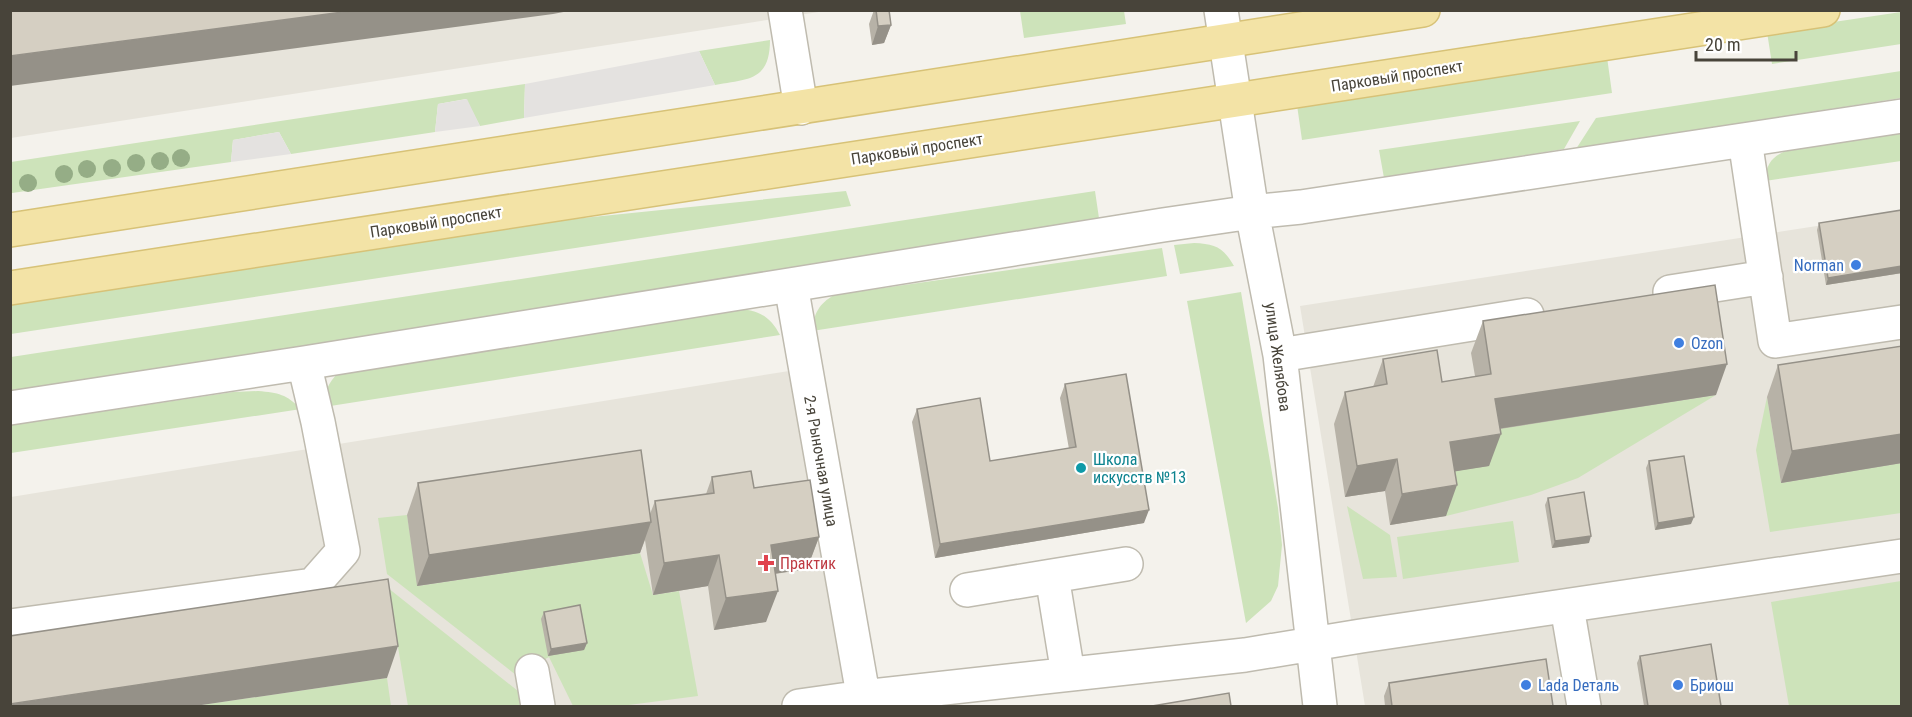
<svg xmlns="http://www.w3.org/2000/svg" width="1912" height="717" font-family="'Roboto Condensed',sans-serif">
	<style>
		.residential { fill: #e7e4db }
		.green { fill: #cde3ba }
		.parking { fill: #e4e2e0 }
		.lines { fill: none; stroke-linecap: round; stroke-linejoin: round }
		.minor-casing { stroke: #bfbbaf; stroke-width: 36 }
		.major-casing { stroke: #d7c277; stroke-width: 36 }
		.minor { stroke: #fff; stroke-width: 33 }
		.major { stroke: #f3e3a6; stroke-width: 33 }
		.tree { fill: #95ad86 }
		.wall { fill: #b7b2a7 }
		.shaded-wall { fill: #959188 }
		.building { fill: #d5cfc2; stroke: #959188; stroke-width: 1.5 }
		.shop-dot { fill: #3f7fe0; stroke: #fff; stroke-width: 2 }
		.culture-dot { fill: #0f9aa8; stroke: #fff; stroke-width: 2 }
		.health-dot { fill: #e0444e; stroke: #fff; stroke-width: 2 }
		.labels { text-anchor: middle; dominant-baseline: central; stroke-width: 4.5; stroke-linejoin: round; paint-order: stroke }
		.street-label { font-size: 16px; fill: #48443a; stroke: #fff }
		.shop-label { font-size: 16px; fill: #366cbe; stroke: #fff; text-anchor: start }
		.culture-label { font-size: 16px; fill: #0d838f; stroke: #fff; text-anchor: start }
		.health-label { font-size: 16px; fill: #be3a42; stroke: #fff; text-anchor: start }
	</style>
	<rect width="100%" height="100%" fill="#f4f2ec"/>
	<path class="residential" d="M11,11H825L11,138Z
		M1901,213V706H1365L1300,306Z
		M789,371L848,706H11V497Z"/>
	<path class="green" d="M1020,11H1124L1126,24L1024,38Z
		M1901,12V44L1772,64L1767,32Z
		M770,40C770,81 748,79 715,85L699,51Z
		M1607,57L1612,93L1302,140L1297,105Z
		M1901,71V98L1576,149L1596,118Z
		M525,84L524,118L480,126L466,99L438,104L435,132L291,154L279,132L233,140L231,162L12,193L11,192V162Z
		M1580,121L1564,149L1384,178L1379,150Z
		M1901,132V161L1765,181C1766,160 1776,153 1796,148Z
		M846,191L851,206L11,334V304L573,219Z
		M1095,191L1100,225L11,391V357Z
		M1194,243C1215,244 1223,247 1234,266L1180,274L1174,245Z
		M1162,248L1167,276L812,331C814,313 819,304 834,295Z
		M1241,292L1278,508L1282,545L1278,586L1271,601L1246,623L1187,301Z
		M733,308C757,310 769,314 780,335L324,407C324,392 328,383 339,372Z
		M258,391C279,393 286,394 301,409L11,453V425L233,392Z
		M1716,395L1578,478L1531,495L1446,516L1439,474L1484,431Z
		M1767,397L1781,483L1901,463V513L1770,532L1756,450Z
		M1347,506L1390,535L1397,577L1363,579Z
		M407,515L418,586L640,553L653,595L679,591L698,696L621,706H573L549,657L516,675L387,574L378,518Z
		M1513,521L1519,562L1403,579L1397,537Z
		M1901,581V706H1789L1771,602Z
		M388,588L523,695L526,706H408Z
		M387,678L391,706H195Z"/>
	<path class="parking" d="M699,51L715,85L524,118L525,84Z
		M467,99L480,126L435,132L438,104Z
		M279,132L291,154L231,162L233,140Z"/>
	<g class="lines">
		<defs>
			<path id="minor" d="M785,10L801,108
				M1221,10L1252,212L1280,355L1320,706
				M1745,140L1775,341L1902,322
				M791,285L865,706
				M1670,292L1766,277
				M1280,355L1527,315
				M10,408L304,363L1163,225L1252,212L1301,207L1902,116
				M967,590L1052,576
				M1567,607L1584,706
				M10,626L313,585L343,551L318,422L304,363
				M532,671L538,706
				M1068,674L1052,576L1126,564
				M799,706L863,697L1245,655L1361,636L1902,556"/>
			<path id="major" d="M10,230L1423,10
				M10,288L1823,10"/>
		</defs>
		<use href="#minor" class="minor-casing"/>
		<use href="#major" class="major-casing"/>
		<use href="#minor" class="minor"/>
		<use href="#major" class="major"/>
	</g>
	<g class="tree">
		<circle cx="181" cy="158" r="9"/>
		<circle cx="160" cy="161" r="9"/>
		<circle cx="136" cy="163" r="9"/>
		<circle cx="112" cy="168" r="9"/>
		<circle cx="87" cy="169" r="9"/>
		<circle cx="64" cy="174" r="9"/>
		<circle cx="28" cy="183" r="9"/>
	</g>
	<path class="wall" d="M874,10H889L891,25L884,43L872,45L869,24Z
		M1902,210V273L1826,285L1817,230L1819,223Z
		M1483,321L1716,395L1500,429L1489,466L1455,471L1446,516L1390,525L1385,491L1345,497L1334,424L1345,392L1373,387L1383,359L1442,382L1475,376L1471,353Z
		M1902,346V463L1781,483L1767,397L1778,365Z
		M1065,384L1144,523L935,558L912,422L917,409L990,461L1069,449L1060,398Z
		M1649,461L1691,524L1655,530L1646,468Z
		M712,477L754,488L819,537L807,569L775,574L766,622L714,630L708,586L653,595L645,540L640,553L417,586L407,515L418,483L650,514L655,501L706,494Z
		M1548,498L1589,543L1552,548L1545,505Z
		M544,612L587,643L584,650L548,656L541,619Z
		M1640,656L1721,706H1644L1637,663Z
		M1389,683L1553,706H1385L1384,696Z"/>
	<path class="shaded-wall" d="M358,10H574L553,14L10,86V56Z
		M891,25L884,43L872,45L878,26Z
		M1902,266V273L1826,285L1828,278Z
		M1727,364L1716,395L1484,431L1495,399Z
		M1501,434L1489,466L1439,474L1450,442Z
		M1902,434V463L1781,483L1792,451Z
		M1397,459L1385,491L1345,497L1357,466Z
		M1457,485L1446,516L1390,525L1402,494Z
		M1149,510L1144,523L935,558L940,544Z
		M1694,517L1691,524L1655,530L1658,523Z
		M651,522L640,553L417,586L429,555Z
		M1591,536L1589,543L1552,548L1555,541Z
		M819,537L807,569L759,576L771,545Z
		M719,555L708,586L653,595L664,563Z
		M778,591L766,622L714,630L726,598Z
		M587,643L584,650L548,656L551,649Z
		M398,646L387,678L195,706H10V704Z"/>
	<path class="building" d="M10,10H358L10,56Z
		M876,10H889L891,25L878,26Z
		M1902,210V266L1828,278L1819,223Z
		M1715,285L1727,364L1495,399L1501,434L1450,442L1457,485L1402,494L1397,459L1357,466L1345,392L1387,384L1383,359L1437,350L1442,382L1491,374L1483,321Z
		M1902,346V434L1792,451L1778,365Z
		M1126,374L1149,510L940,544L917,409L980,398L990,461L1076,447L1065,384Z
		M641,450L651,522L429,555L418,483Z
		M1684,456L1694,517L1658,523L1649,461Z
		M751,471L754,488L810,480L819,537L771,545L778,591L726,598L719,555L664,563L655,501L714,493L712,477Z
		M1584,492L1591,536L1555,541L1548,498Z
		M388,579L398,646L10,704V636Z
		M580,605L587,643L551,649L544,612Z
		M1711,644L1721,706H1648L1640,656Z
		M1546,659L1553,706H1392L1389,683Z
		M1229,693L1231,706H1152Z"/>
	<g class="shop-dot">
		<circle cx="1856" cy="265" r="6"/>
		<circle cx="1679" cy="343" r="6"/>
		<circle cx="1526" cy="685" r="6"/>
		<circle cx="1678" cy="685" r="6"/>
	</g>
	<circle class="culture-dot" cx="1081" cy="468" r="6"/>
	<path class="health-dot" d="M763 554h6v6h6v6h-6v6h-6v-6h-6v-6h6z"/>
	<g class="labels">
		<g class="street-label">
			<text transform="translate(1397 76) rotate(-9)">Парковый проспект</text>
			<text transform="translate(917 149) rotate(-9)">Парковый проспект</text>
			<text transform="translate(436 222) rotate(-9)">Парковый проспект</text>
			<text transform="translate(1278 357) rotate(82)">улица Желябова</text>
			<text transform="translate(821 461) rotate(80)">2-я Рыночная улица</text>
		</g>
		<g class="shop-label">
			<text x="1844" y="265" text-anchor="end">Norman</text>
			<text x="1691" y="343">Ozon</text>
			<text x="1538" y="685">Lada Dеталь</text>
			<text x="1690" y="685">Бриош</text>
		</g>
		<g class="culture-label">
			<text x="1093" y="459">Школа<tspan x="1093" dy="18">искусств №13</tspan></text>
		</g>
		<g class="health-label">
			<text x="780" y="563">Практик</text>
		</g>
	</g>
	<rect width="1912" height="717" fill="none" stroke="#48443a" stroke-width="24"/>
	<path d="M1696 51v9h100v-9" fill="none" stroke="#48443a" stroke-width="3"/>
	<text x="1705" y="51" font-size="18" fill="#48443a" stroke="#ffffff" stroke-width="4.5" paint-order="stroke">20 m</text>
</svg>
